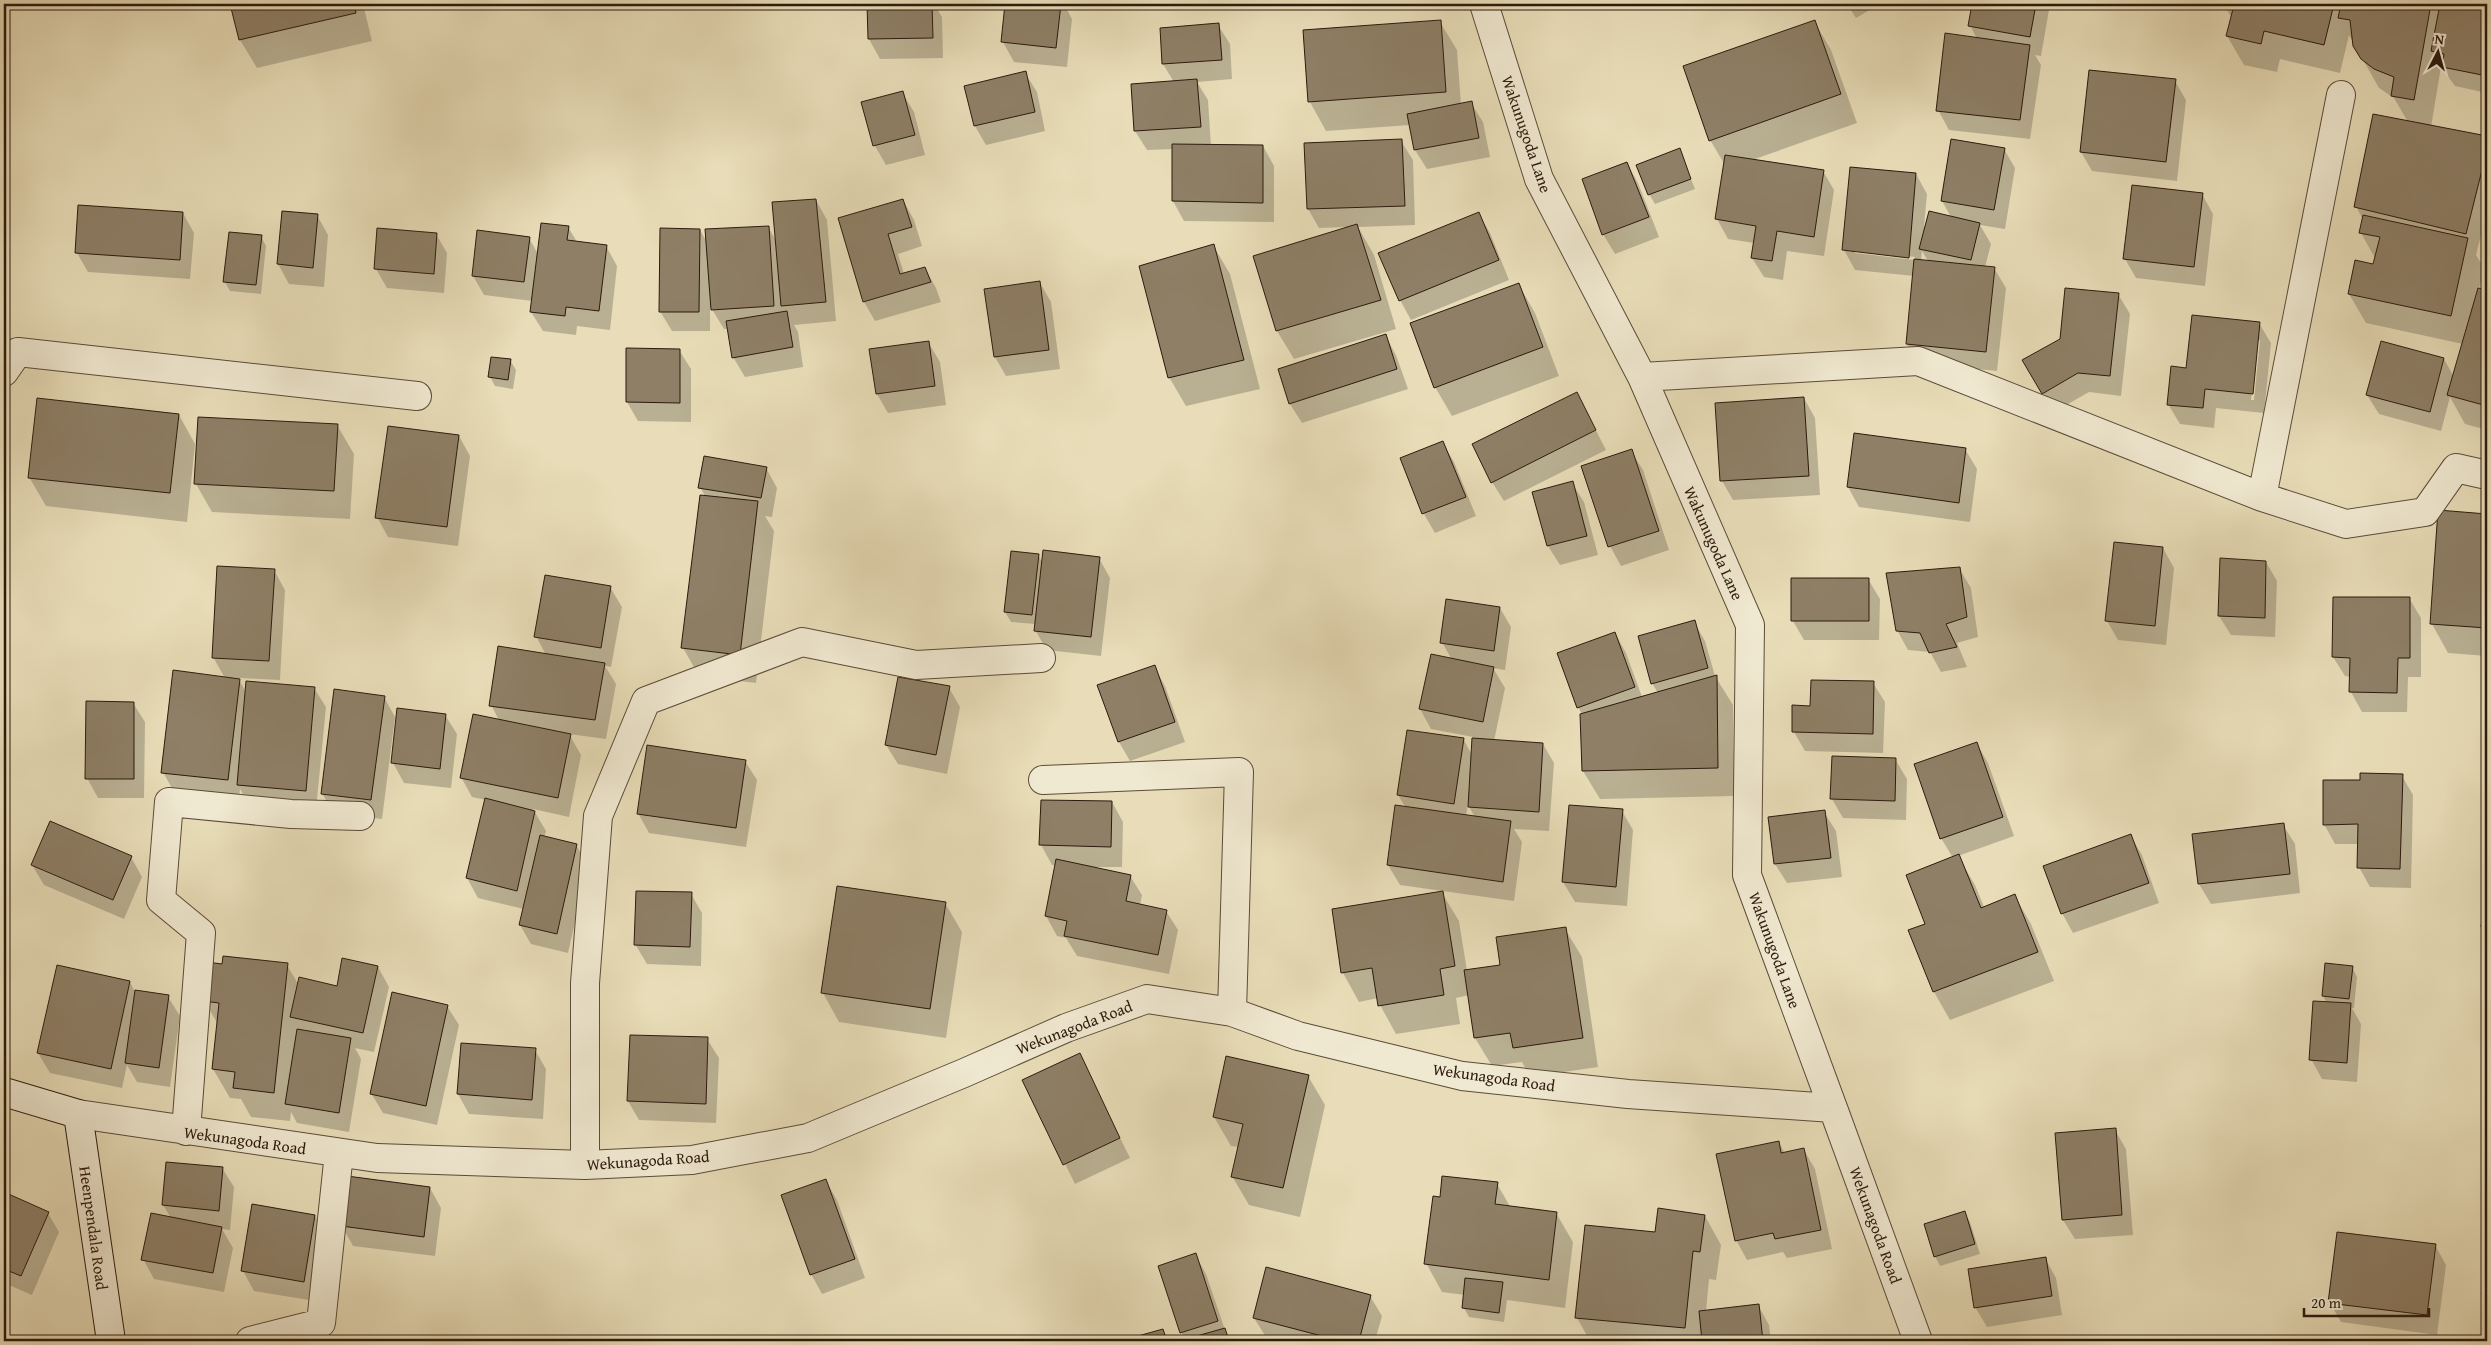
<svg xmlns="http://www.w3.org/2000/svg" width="2491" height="1345" font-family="'Gentium Book Plus',serif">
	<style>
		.shadow { fill: #0003; fill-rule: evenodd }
		.building { fill: #8e7f66; stroke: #2c1a0e }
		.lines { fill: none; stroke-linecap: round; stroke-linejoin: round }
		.street-casing { stroke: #5b4b38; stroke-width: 30 }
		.secondary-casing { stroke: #2c1a0e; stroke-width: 30 }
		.street { stroke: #f0e9d1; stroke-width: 28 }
		.secondary { stroke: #f0e9d1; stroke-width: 28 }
		.labels { text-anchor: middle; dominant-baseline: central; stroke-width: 4; stroke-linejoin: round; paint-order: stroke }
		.street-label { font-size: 16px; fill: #2c1a0e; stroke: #f0e9d1 }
	</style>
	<rect width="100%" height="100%" fill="#e8ddb8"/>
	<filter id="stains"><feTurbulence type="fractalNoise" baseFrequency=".004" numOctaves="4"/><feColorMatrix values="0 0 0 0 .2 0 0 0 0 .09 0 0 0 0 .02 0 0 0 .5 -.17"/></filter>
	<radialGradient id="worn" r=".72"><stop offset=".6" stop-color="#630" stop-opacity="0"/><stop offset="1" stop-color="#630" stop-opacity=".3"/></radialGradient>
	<path class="shadow" d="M232,4H363L372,41L257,68L240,40Z
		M868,4H934L942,17L943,58L880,59L869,39Z
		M1007,4H1064L1072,19L1067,67L1014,62L1003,42Z
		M1113,4H1132V6Z
		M1847,4H1880L1856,18Z
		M1974,4H2050L2041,56L2035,55L2041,65L2030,139L1949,130L1938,110L1977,39L1970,25Z
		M2223,4H2487V93L2455,86L2441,67L2431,127L2487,137V212L2476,255L2484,268L2479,289L2487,292V430L2465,424L2450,397L2441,431L2379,414L2367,395L2444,359L2454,377L2463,344L2366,323L2349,294L2374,266L2376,260L2361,233L2363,220L2356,206L2408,122L2394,98L2379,88L2349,35L2340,73L2280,59L2277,72L2244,65L2227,36L2232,18Z
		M1814,21L1831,50L1857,123L1752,160L1823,171L1834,190L1824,256L1787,251L1783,280L1764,277L1752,258L1754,243L1728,239L1717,219L1725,165L1710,140Z
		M1440,22L1457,50L1461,105L1471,103L1483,122L1490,157L1427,169L1415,150L1410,125L1326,131L1310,102L1304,31Z
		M1218,25L1230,44L1232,79L1197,82L1208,100L1211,146H1263L1274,166V222L1184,221L1173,201L1174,149L1147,150L1135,131L1174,82L1163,64Z
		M1025,73L1037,92L1045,131L986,145L975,126Z
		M2175,81L2186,100L2177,181L2092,171L2081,152Z
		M902,92L914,112L925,155L886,165L875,146L863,103Z
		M1952,140L2004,149L2015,168L2005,229L1980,225L1991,244L1985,267L1994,268L2006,288L1997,371L1918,363L1907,344L1914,276L1855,270L1844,250L1916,174L1927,194L1924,227L1951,217L1942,201ZM1855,250L1915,257V260L1855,253ZM1922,251L1928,261L1921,260Z
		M1401,141L1413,160L1415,225L1358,227L1374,255L1396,329L1294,359L1277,331L1254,257L1348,227L1319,228L1308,209Z
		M1679,150L1695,189L1655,204L1649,194Z
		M1627,163L1638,183L1659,237L1615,254L1603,234Z
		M2202,194L2213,214L2205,286L2136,278L2125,259Z
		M816,200L827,220L836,321L794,325L798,332L803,367L745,377L733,357L729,329H724L710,306V331H672L660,311L700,230L708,244L768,227L777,242Z
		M903,200L914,220L922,246L898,254L904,274L925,268L936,288L941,302L875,321L864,302L840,219Z
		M283,212L317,215L328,235L324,287L289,284L278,264Z
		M183,213L194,233L190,279L88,272L77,253Z
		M1479,214L1490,233L1509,280L1411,320L1400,300Z
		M568,227L577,242L606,246L617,266L610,330L577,326L576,335L543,331L531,312L533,301L484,295L473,276L529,238L538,254Z
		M436,234L447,253L444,293L387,288L376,269Z
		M261,236L266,246L261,294L230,291L225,282Z
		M1213,245L1230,274L1260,389L1186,406L1169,377Z
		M1040,283L1051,302L1060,369L1006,376L995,357Z
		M1519,285L1535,313L1559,376L1452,416L1435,387Z
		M2118,294L2130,314L2121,396L2089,392L2054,412L2024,360L2061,340Z
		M2259,323L2271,343L2264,413L2216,408L2214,428L2180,424L2168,404L2188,369ZM2257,340H2260L2254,400H2251Z
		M1385,335L1396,355L1408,389L1302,423L1290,404L1279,370Z
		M928,342L940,362L946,405L888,413L877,394Z
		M679,350L691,369V422L638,421L627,402Z
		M510,360L516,370L513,389L495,386L490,377Z
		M1804,398L1815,418L1820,495L1733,500L1722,481Z
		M1587,413L1606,450L1504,501L1492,482Z
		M179,415L195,444L187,522L46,506L29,477Z
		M337,425L354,454L350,519L212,512L196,484Z
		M459,436L470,456L458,546L388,537L377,517Z
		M1443,443L1454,462L1476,516L1435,533L1424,514L1402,459Z
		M1965,449L1977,469L1970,522L1859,507L1848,487Z
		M1631,451L1643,470L1669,550L1621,566L1610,546Z
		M766,468L777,488L772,517L765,516L774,531L756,683L699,676L683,648L705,496L700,487Z
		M1572,483L1584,502L1598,555L1560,565L1548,546Z
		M2439,511L2487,515V656L2448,653L2432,624Z
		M2163,548L2174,568L2166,645L2118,640L2107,621Z
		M1038,555L1043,564L1099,558L1110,578L1101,656L1047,650L1035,630L1036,624L1011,622L1005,612Z
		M2266,562L2277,581L2275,637L2231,635L2219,616Z
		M1959,568L1971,588L1978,637L1957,643L1967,667L1941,672L1930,652L1908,650L1897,630Z
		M274,570L285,590L280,680L238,678L246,692L314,688L326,707L316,810L249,805L240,789L239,799L174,792L163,772L225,678L213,657Z
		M1868,579L1880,599L1879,640H1804L1793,621Z
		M610,587L622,607L611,667L605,666L616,684L606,739L569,734L581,755L569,817L533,809L546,831L544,838L576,845L588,865L568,953L531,944L520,925L524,909L478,898L467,878L486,800L472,797L461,777L499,720L491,705L546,655L536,636Z
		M2409,598L2421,618V677H2408L2407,712H2362L2351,692V677L2345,676L2333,657Z
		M1500,608L1511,627L1505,670L1493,668L1505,688L1494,741L1543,744L1554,763L1549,831L1514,829L1522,842L1514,901L1400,885L1388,865L1406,808L1398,795L1464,740L1472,755L1473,737L1431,729L1420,709L1452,660L1442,642ZM1468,805L1475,817L1466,816Z
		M1694,622L1705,641L1715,676L1733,705L1734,796L1600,799L1583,771L1582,714L1578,707L1615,633L1626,653L1642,697L1658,693L1652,683Z
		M1154,666L1165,686L1185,742L1130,761L1119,742L1098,686Z
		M1873,683L1885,702L1883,753L1805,751L1794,732L1812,707Z
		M949,688L960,707L947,774L898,764L886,745Z
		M384,697L395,717L382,819L333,813L322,793Z
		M133,703L145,722L144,798H98L87,778Z
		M445,715L457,734L451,788L404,783L393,763Z
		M1977,744L1988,763L2014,836L1958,856L1975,885L1984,907L2014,895L2031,924L2054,981L1950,1020L1934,992L1910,931L1927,925L1953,858L1941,838Z
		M1895,759L1907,779L1906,820L1843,818L1832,799Z
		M745,761L757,780L746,847L649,833L638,813Z
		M2402,776L2413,795L2411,888L2370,887L2359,867V844H2335L2324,824L2361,781Z
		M1042,801L1112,802L1123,822L1122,867H1089L1130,876L1142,895L1140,905L1166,911L1178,930L1169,974L1077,956L1066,938L1057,936L1046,916L1056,865H1052L1041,845Z
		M1622,811L1633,830L1627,906L1575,902L1563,882Z
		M1824,812L1836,831L1842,877L1787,883L1775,864Z
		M2283,825L2295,844L2300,893L2211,904L2199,884L2194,836Z
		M2131,836L2142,855L2159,903L2073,933L2062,913Z
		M131,857L142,877L124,919L44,885L32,865Z
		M2487,888V935L2483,927Z
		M1442,893L1459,921L1467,971L1502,966L1565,929L1582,957L1598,1067L1530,1077L1522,1062L1492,1066L1475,1038L1469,995L1456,998L1460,1024L1396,1034L1380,1005L1378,998L1359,1002L1343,973L1333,910Z
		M691,894L702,913L701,966L647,964L635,944Z
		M945,903L962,932L946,1038L839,1022L823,993Z
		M223,965H287L298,984L338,987L378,967L389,987L374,1052L355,1048L361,1059L349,1132L297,1123L291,1112L290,1121L251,1117L241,1099L230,1098L213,1069L218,1024L204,1001Z
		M2352,967L2357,977L2354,1008H2352L2361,1024L2357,1082L2322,1079L2311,1059L2327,1003L2323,996Z
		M130,982L135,992L168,997L180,1016L170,1087L137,1082L127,1065L122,1088L50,1073L38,1053Z
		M447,1006L459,1025L437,1125L383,1113L371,1093Z
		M707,1039L719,1058L716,1123L639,1120L628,1101Z
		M462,1045L535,1050L546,1069L543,1119L469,1114L458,1094Z
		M1079,1055L1130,1158L1075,1184L1024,1081Z
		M1308,1076L1325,1105L1300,1217L1249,1205L1232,1176L1239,1147L1231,1146L1214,1117Z
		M2115,1130L2126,1149L2133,1235L2075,1239L2063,1220Z
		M1779,1142L1785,1154L1804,1150L1815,1169L1832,1249L1787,1258L1783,1252L1747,1260L1736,1240Z
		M222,1168L234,1187L230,1230L222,1229L233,1248L224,1292L154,1279L143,1259L171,1218L163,1205Z
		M826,1181L837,1200L865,1278L822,1294L811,1274Z
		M1497,1184L1511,1208L1556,1213L1573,1242L1565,1308L1507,1300L1504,1322L1469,1317L1464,1308L1465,1295L1442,1292L1426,1263L1441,1198Z
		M430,1188L441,1208L435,1256L353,1246L342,1226Z
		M4,1194L48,1213L59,1232L32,1295L4,1283Z
		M1965,1213L1970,1222L1980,1254L1940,1266L1935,1256Z
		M315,1216L326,1236L315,1301L254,1291L243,1271Z
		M1705,1216L1721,1245L1716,1280L1709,1279L1706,1311L1758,1305L1769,1325L1771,1341H1590L1577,1318L1656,1233Z
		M2435,1245L2446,1265L2437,1335L2341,1322L2330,1303Z
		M1195,1254L1206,1274L1225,1330L1231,1341H1183L1186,1340L1181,1332Z
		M2045,1258L2056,1278L2062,1315L1987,1327L1975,1307Z
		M1370,1296L1382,1316L1375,1341H1280L1266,1337L1254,1318Z
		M1163,1330L1169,1341H1124Z"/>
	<path class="building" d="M230,4H354L356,13L239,40Z
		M867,4H932L933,38L868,39Z
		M1005,4H1061L1056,48L1001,42Z
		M1972,4H2036L2030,37L1968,26Z
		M2229,4H2334L2324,45L2264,31L2261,44L2226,36L2234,5Z
		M2341,4H2431L2414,100L2391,96L2394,77L2374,69L2361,59L2353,46L2350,20L2338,18Z
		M2440,4H2487V76L2442,67L2444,54L2431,51Z
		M1441,20L1446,92L1308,102L1303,30Z
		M1815,20L1841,94L1709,141L1683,66Z
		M1219,23L1222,60L1162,64L1160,28Z
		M1945,33L2030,45L2020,120L1936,111Z
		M2089,70L2176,79L2166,162L2080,152Z
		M1026,71L1035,112L974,126L964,86Z
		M1197,79L1201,127L1134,131L1131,84Z
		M903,91L915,135L873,146L861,102Z
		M1472,101L1479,138L1414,150L1407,114Z
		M2373,114L2487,136V150L2466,234L2354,207Z
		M1402,139L1405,206L1307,209L1304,143Z
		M1951,139L2005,148L1994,210L1941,201Z
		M1172,144L1263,145V203L1172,201Z
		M1680,148L1691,179L1648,195L1636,165Z
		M1725,155L1824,170L1814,237L1777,231L1772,261L1751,258L1756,226L1715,219Z
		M1627,162L1649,217L1602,235L1582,179Z
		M1850,167L1916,173L1909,258L1842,250Z
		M2132,185L2203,193L2194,267L2123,259Z
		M816,199L826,302L781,306L772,202Z
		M903,199L912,227L888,234L900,274L925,267L931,282L863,302L838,218Z
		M78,205L183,212L180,260L75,253Z
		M282,211L318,214L313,268L277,264Z
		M1929,211L1980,223L1971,260L1919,249Z
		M1479,212L1499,260L1399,301L1378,253Z
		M2363,215L2468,238L2451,316L2348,294L2355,260L2373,264L2380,237L2359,233Z
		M541,223L569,226L567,240L607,245L599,311L566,307L565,316L530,312Z
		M1357,224L1381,300L1276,331L1253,256Z
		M769,226L774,306L711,310L705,229Z
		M377,228L437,233L434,274L374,269Z
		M660,228L700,229L699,312H659Z
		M477,230L530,237L524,282L472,276Z
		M229,232L262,235L256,285L223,282Z
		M1214,244L1244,360L1168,378L1139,266Z
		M1914,259L1995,267L1986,352L1906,344Z
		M1040,281L1049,350L994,357L984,289Z
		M1519,283L1543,347L1434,388L1410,323Z
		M2065,288L2119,293L2110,376L2078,373L2042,394L2022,360L2060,339Z
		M2478,288L2487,290V406L2447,395Z
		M787,311L793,347L732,358L726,321Z
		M2192,315L2260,322L2253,394L2205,389L2203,408L2167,405L2171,366L2186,368Z
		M1386,334L1397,369L1289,404L1278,369Z
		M929,341L935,386L876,394L869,349Z
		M2381,341L2444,358L2430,412L2366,395Z
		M626,348L680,349V403L626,402Z
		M491,357L511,359L508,380L488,377Z
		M1577,392L1596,430L1491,483L1472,444Z
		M1804,397L1809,476L1720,481L1715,403Z
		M37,398L179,414L170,493L28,478Z
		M198,417L338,424L334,491L194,484Z
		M388,426L459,435L447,527L375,518Z
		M1854,433L1966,448L1959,503L1847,487Z
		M1443,441L1466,497L1422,514L1400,458Z
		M1632,449L1659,531L1608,547L1581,466Z
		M704,456L767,467L761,498L698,488Z
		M1573,481L1587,536L1547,546L1532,492Z
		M700,495L758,501L740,655L681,648Z
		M2438,510L2487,514V628L2430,624Z
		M2114,542L2163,547L2155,626L2105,621Z
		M1043,550L1100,557L1091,637L1034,631Z
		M1011,551L1039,554L1032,615L1004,612Z
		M2220,558L2266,561L2265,618L2218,616Z
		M217,566L275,569L269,661L212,658Z
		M1960,567L1967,617L1946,624L1957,647L1929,653L1920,633L1896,631L1886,573Z
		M545,575L611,586L601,648L534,637Z
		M1791,578H1869V621H1791Z
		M2333,597H2410V658H2398L2397,693L2349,692L2350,658L2332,657Z
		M1446,599L1500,607L1494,651L1440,643Z
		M1695,620L1708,668L1651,684L1638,636Z
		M1615,632L1635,687L1577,708L1557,653Z
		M498,646L605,663L595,720L489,706Z
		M1431,654L1494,667L1483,722L1419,709Z
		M1155,665L1175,722L1118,742L1097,685Z
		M173,670L240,679L228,780L161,773Z
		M1717,675L1718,768L1582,771L1580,714Z
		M898,677L950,686L936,755L885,745Z
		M1811,680L1874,681L1873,734L1792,732V705L1810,706Z
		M246,681L315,687L306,791L237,785Z
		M334,689L385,696L371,800L321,794Z
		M86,701L134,702V779H85Z
		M397,708L446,714L440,769L391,763Z
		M473,714L571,734L558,798L460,778Z
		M1407,730L1464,738L1454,804L1397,795Z
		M1472,738L1543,743L1539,812L1468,807Z
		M1977,742L2003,817L1940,839L1914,764Z
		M647,745L746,760L736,828L637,814Z
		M1832,756L1896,758L1895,801L1830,799Z
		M2360,773L2403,774L2400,869L2357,868L2358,824L2323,825V780H2360Z
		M485,798L535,811L517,891L466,878Z
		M1041,800L1112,801L1111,847L1039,845Z
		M1395,805L1511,821L1503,882L1387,865Z
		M1569,805L1623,809L1616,887L1562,882Z
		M1825,810L1831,858L1774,864L1768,817Z
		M50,821L132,856L113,900L31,865Z
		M2284,823L2290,874L2198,884L2192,834Z
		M2131,834L2149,883L2061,914L2043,866Z
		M540,835L577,844L557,934L519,925Z
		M1959,854L1981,908L2015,894L2038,952L1933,992L1908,930L1925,924L1906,875Z
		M1056,859L1131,875L1126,901L1167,910L1158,955L1064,936L1067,921L1045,916Z
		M2487,878V928L2481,927Z
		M837,886L946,902L930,1009L821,993Z
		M636,891L692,892L690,947L634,945Z
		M1443,891L1455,966L1440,969L1444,995L1378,1006L1372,968L1341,973L1332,909Z
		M1566,927L1583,1038L1513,1048L1510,1033L1474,1038L1464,970L1500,965L1496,937Z
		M223,956L288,963L274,1093L233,1088L235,1072L212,1069L219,1003L203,1001L207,962L222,964Z
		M342,958L378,966L363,1033L290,1017L299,977L337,986Z
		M2325,963L2353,966L2349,999L2322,996Z
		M57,965L130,981L111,1069L37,1053Z
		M135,990L169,995L159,1068L125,1063Z
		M392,992L448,1005L426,1106L370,1094Z
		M2313,1001L2351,1003L2347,1063L2309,1060Z
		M297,1029L351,1038L339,1113L285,1104Z
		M630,1035L708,1037L706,1104L627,1101Z
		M461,1043L536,1048L532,1100L457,1094Z
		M1080,1053L1120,1138L1063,1165L1022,1080Z
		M1226,1056L1309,1075L1283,1188L1231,1177L1243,1124L1213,1117Z
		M2116,1128L2122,1215L2062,1220L2055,1133Z
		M1779,1141L1781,1153L1804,1148L1821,1230L1775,1239L1773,1233L1735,1241L1716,1154Z
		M166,1162L223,1167L219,1211L162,1205Z
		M347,1176L430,1187L424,1237L341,1226Z
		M1442,1176L1498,1182L1495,1204L1557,1212L1549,1280L1424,1264L1433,1196L1440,1197Z
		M826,1179L855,1259L810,1275L781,1195Z
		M4,1192L49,1212L21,1276L4,1269Z
		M252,1204L315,1215L304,1282L241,1271Z
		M1658,1208L1705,1215L1700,1252L1693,1251L1685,1328L1575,1318L1585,1225L1655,1232Z
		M1965,1211L1975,1244L1934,1257L1924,1224Z
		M151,1213L222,1227L213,1273L141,1260Z
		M2337,1232L2436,1244L2427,1315L2328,1303Z
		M1196,1253L1218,1321L1180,1333L1158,1266Z
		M2046,1257L2052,1296L1974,1308L1968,1269Z
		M1266,1267L1371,1295L1359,1341H1341L1253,1318Z
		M1465,1278L1503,1282L1499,1313L1462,1308Z
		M2487,1290V1305L2481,1293Z
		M1759,1304L1763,1341H1702L1699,1311Z
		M1225,1328L1229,1341H1179Z
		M1163,1329L1167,1341H1120Z"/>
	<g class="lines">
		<defs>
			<path id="street" d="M1484,4L1539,179L1642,377L1750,625L1747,875L1833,1108
				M4,372L18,352L417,396
				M1642,377L1918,361L2262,497L2346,524L2425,512L2456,468L2487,475
				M2262,497L2341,95
				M1043,780L1239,772L1232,1012
				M78,1114L377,1158L585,1165L692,1160L808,1138L964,1073L1066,1028L1147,999L1232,1012L1298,1036L1462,1076L1628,1094L1833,1108L1918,1341
				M186,1131L201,933L161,900L169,802L291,814L360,816
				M585,1165V983L598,816L646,701L802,642L916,665L1041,658
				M250,1341L321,1323L339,1153"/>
			<path id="secondary" d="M4,1092L78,1114L111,1341"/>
		</defs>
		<use href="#street" class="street-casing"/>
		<use href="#secondary" class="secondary-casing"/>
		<use href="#street" class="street"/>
		<use href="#secondary" class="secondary"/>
	</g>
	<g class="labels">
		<g class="street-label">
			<text transform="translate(1527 134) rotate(71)">Wakunugoda Lane</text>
			<text transform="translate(1714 543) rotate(66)">Wakunugoda Lane</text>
			<text transform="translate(1775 950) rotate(70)">Wakunugoda Lane</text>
			<text transform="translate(1074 1027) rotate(-21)">Wekunagoda Road</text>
			<text transform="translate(1494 1077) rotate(8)">Wekunagoda Road</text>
			<text transform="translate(245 1140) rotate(8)">Wekunagoda Road</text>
			<text transform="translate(648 1160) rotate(-4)">Wekunagoda Road</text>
			<text transform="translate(1876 1225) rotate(70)">Wekunagoda Road</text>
			<text transform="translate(94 1228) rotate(82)">Heenpendala Road</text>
		</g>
	</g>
	<rect width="2491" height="1345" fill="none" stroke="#e8ddb8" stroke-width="20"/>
	<rect x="5" y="5" width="2481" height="1335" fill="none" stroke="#2c1a0e" stroke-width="2.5"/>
	<rect x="10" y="10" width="2471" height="1325" fill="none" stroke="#2c1a0e"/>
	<g transform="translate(2438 52) rotate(6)" stroke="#f0e9d1" stroke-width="4" paint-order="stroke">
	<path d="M0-4L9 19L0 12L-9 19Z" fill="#2c1a0e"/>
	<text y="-8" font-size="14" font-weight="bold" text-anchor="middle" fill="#2c1a0e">N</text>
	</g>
	<path d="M2304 1308v8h125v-8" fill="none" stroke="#2c1a0e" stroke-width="2.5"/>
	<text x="2311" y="1308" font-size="15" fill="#2c1a0e" stroke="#f0e9d1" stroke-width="4" paint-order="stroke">20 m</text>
	<rect width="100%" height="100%" filter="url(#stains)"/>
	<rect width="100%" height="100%" fill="url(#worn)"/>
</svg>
